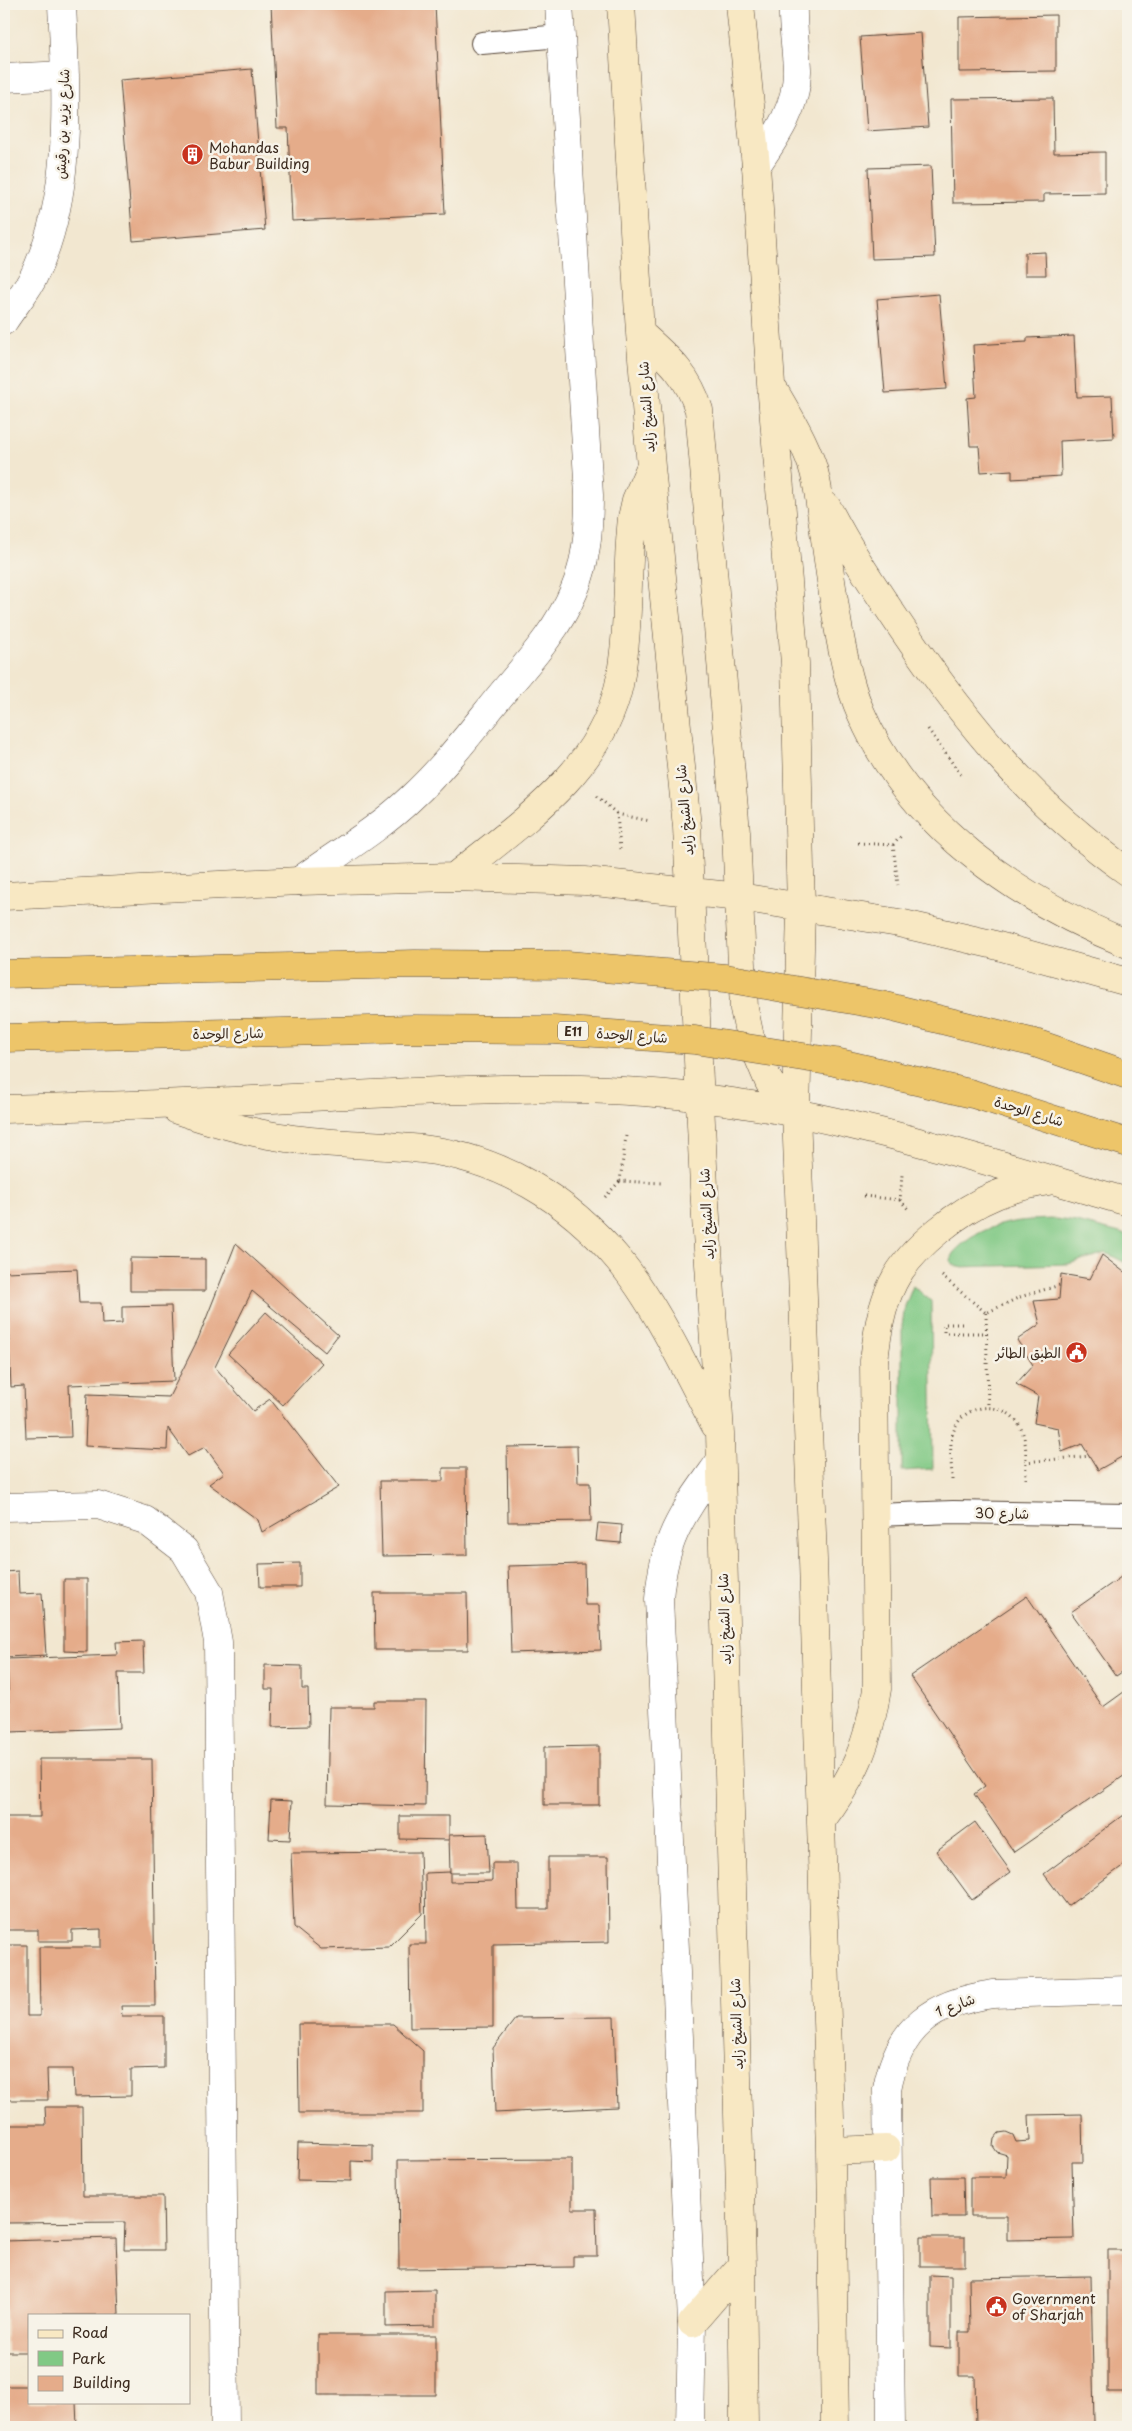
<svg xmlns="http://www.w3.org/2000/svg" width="1132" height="2431" font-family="'Playpen Sans','Playpen Sans Arabic',sans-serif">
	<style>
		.green { fill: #81c985; stroke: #5e7a52 }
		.building { fill: #e5ac8a }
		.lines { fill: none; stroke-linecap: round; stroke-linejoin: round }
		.lane-casing { stroke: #564639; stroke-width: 24 }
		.street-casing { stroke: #564639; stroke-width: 29 }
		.secondary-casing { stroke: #564639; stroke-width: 29 }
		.path { stroke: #564639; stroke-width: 3; stroke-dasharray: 1 4; stroke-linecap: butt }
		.lane { stroke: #fff; stroke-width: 22 }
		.street { stroke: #fff; stroke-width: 28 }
		.secondary { stroke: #f8e8c3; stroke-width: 28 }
		.highway-bridge-casing { stroke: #564639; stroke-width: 29; stroke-linecap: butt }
		.highway-bridge { stroke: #edc569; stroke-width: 28 }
		.labels { text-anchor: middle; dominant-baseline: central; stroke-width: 5; stroke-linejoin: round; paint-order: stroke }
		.shield { fill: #f7f3e8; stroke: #73665b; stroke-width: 1 }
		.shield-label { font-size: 12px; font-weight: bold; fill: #3b2a1e }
		.street-label { font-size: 14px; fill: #3b2a1e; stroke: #f7f3e8 }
		.poi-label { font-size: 14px; fill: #3b2a1e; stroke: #f7f3e8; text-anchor: start }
	</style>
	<rect width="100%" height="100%" fill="#f7f3e8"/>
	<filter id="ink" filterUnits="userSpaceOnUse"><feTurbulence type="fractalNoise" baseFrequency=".02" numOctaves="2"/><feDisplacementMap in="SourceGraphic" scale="10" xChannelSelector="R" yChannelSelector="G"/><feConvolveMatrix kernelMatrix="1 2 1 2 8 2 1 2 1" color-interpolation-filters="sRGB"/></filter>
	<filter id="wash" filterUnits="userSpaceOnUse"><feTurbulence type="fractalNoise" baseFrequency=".0096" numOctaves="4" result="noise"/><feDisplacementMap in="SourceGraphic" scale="20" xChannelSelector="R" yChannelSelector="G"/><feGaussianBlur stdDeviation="1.12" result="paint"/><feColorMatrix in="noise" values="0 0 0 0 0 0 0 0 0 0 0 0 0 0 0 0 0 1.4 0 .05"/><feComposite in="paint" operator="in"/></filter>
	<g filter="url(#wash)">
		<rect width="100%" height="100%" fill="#f2e7d0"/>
		<path class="green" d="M1055,1219L1077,1222L1128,1235V1262H1124L1106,1253L1068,1264L957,1267L950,1261C951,1253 958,1248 964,1243C992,1221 1021,1220 1055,1219Z
			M913,1286L931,1301L933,1469L902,1471V1326L905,1306Z"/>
		<g id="blocks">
			<path class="building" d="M271,4H435L445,214L292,221L288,128H277Z
				M1056,15V71L959,72V17Z
				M921,33L928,127L867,131L860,37Z
				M252,69L265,230L133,241L120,80Z
				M1053,98L1054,153L1105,152V193L1044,194V202L953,203L951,99Z
				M931,166L935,257L872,259L868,168Z
				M1045,252L1046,275H1025V253Z
				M939,294L947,389L885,393L877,299Z
				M1074,336L1077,397L1112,396L1114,438L1060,441L1061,476L1012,479V470L981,472L979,446H970L967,398L976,397L973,345L1027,342V338Z
				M236,1243L338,1335L325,1352L252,1291L215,1367L253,1411L270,1399L339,1487L262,1532L258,1520L209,1484L224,1473L205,1447L188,1456L168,1428L167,1450L85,1446L87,1394L169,1397L198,1339Z
				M1102,1255L1124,1272L1128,1269V1459L1125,1455L1098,1470L1082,1444L1062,1452L1058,1428L1034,1423L1038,1396L1016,1384L1033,1365L1017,1340L1040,1324L1034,1301L1059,1299L1061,1274L1090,1279Z
				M130,1258L205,1259V1291H130Z
				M77,1269L79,1303H101L102,1324L122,1323V1307L171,1306L174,1381L69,1385L71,1437L26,1438L24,1386L11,1387L6,1272Z
				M266,1312L322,1363L283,1405L228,1354Z
				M577,1446L578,1483H590L591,1521L508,1522L507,1447Z
				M443,1468H466L467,1555L382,1556L380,1481H443Z
				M598,1523L622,1525L621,1543L596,1541Z
				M300,1563V1587H260L259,1564Z
				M584,1564L585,1605H599L601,1650L511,1653L508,1566Z
				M18,1571L19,1594L42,1593L46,1655L6,1657L4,1572Z
				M1128,1572V1668L1116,1676L1071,1612Z
				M64,1579H87V1652L64,1651Z
				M374,1593H467L468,1650H375Z
				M1027,1596L1103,1707L1128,1689V1773L1014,1852L974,1794L985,1786L910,1676Z
				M143,1641L144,1673H118L120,1728L10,1732L7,1659L117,1655L116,1642Z
				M265,1665L302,1666V1689H308L309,1726L272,1727L273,1689H265Z
				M374,1701H426L425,1806L327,1804L329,1707H374Z
				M599,1746V1805H544V1747Z
				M39,1759H152L155,2006H121L122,2016H164V2068L131,2069V2096L74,2097L73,2069H47L48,2100H4V1945H27V2016H40L39,1947H101V1929L72,1930V1941H38V1930H4V1817H40Z
				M271,1800L292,1801L290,1840L269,1839Z
				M1123,1815L1128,1823V1862L1068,1906L1044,1874Z
				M400,1816H449V1840L400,1839Z
				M975,1822L1011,1872L972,1900L936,1851Z
				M487,1834L489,1873H450L449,1835Z
				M420,1852L422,1914L389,1947L321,1949L294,1927L291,1853Z
				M548,1857H608L609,1942L493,1944V2027L410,2028L409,1944H426L425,1873L450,1872V1882L492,1881V1863H517L518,1909H548Z
				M614,2017L617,2107L495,2113L493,2048L516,2018Z
				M298,2024H393L423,2051V2113H299Z
				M45,2107H82L83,2196H163L164,2250H124L125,2222L4,2223V2125H46Z
				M1082,2114L1083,2162H1072L1074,2239L1007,2240V2216H970V2177H1006L1007,2155L997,2152L993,2146L994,2139L999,2133L1006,2132L1013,2135L1016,2142L1030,2141L1029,2115Z
				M298,2143L373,2145V2162L351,2161V2181L297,2180Z
				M572,2159V2209H596L597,2256H573V2267L399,2269L398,2160Z
				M931,2177H963L964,2217H932Z
				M920,2237H965V2266H920Z
				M116,2238L119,2315H29V2352H7L4,2241Z
				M1108,2250H1128V2392H1108Z
				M930,2275L951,2276V2348L930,2347Z
				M1091,2276L1094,2424L1063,2425V2427H1032V2425L976,2427L975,2376H959V2332H970L969,2278Z
				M435,2290V2326L386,2327V2291Z
				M318,2335H436V2395H318Z
				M4,2386H29V2402H76L77,2427H4Z"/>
		</g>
	</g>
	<g filter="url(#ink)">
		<use href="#blocks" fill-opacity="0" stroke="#564639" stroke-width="1"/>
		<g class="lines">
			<defs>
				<path id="lane" d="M482,43L560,36
					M876,1515L953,1512L1128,1515"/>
				<path id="street" d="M4,78L65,75
					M756,166C776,137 798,106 797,69C796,47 792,25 793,4
					M4,321C13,307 24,294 32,280C74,196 66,95 62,4
					M299,881C336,854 378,830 411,798C446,766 475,726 505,690C531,659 558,629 574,591C587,561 589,527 589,495L559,4
					M4,1507L98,1505L145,1520L184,1550L209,1592L218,1642L225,2427
					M690,2427L692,2323L659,1599C664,1535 684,1512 720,1461
					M891,2427L887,2089C899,2026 932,2003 993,1994L1128,1990"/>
				<path id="secondary" d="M621,4L640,333L651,467L687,827L704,1187L720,1433L742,2265L744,2427
					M740,4L756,166L771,384L795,663L801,909L796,1113L813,1560L831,2151L835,2427
					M640,333C668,358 688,374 699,410L736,832L744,1009L750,1037L769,1082L796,1113
					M775,392C789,416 803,439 812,465C818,482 819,500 822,517C827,553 832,590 838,626C843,655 849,686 861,713C909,825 1019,900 1128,944
					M827,507C849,550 876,590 903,630C967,724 1034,806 1128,872
					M454,877C518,825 600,772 619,685C630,630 626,573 632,518L636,500L650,468
					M4,896L299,881L454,877L585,881L740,897L899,923L991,944L1128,982
					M4,1109C112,1106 221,1102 330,1096C453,1090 577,1082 701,1098C846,1115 988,1162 1128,1202
					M177,1110C213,1122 249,1133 287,1138C332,1145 377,1144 422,1149C500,1158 568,1199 618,1259C656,1304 687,1372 715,1425
					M821,1821C855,1776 868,1745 877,1689L874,1361C877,1335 881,1306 893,1283C910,1248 961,1209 996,1195C1013,1188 1031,1184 1048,1181
					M831,2151L886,2149
					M692,2323L742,2265"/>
			</defs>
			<use href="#lane" class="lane-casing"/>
			<use href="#street" class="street-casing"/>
			<use href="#secondary" class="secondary-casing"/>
			<path class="path" d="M928,729L961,775
				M597,796L617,814
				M858,843L893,845L898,885
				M893,845L901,836
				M620,849L617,814L650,821
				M626,1136L620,1181L663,1183
				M864,1196L900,1200L902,1175
				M605,1197L620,1181
				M900,1200L909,1210
				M942,1276L986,1313L1020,1297L1060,1285
				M986,1313L988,1407
				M962,1324H944V1333H986
				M1025,1462L1090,1456
				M952,1480C952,1465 948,1445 954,1430C965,1400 1011,1400 1022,1431C1028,1445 1025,1465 1026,1480"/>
			<use href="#lane" class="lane"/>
			<use href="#street" class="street"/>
			<use href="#secondary" class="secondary"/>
			<defs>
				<path id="highway-bridge" d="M4,974L415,964L567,965L725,978L881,1005L1035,1043L1128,1075
					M4,1038L413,1029L554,1030L695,1040L835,1062L973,1094L1128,1143"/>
			</defs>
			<use href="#highway-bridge" class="highway-bridge-casing"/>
			<use href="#highway-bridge" class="highway-bridge"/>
		</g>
	</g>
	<defs>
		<symbol id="building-disc" viewBox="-11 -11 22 22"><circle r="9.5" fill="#c8321e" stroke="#f7f3e8"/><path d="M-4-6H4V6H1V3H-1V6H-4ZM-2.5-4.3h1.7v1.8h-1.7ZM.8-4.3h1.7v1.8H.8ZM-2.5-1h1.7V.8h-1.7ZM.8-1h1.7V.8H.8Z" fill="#fff"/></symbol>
		<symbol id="civic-disc" viewBox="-11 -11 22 22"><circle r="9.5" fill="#c8321e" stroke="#f7f3e8"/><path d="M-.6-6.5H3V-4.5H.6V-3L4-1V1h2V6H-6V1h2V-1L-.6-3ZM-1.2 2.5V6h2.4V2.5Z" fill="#fff"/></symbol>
	</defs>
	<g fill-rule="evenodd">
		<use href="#building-disc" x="180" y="142" width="25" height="25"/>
		<use href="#civic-disc" x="1064" y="1340" width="25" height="25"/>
		<use href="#civic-disc" x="984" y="2294" width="25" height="25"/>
	</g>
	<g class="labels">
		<rect class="shield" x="558" y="1021.5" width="30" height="19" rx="4"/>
		<g class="shield-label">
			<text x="573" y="1031">E11</text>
		</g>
		<g class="street-label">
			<text transform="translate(62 124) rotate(-88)">شارع يزيد بن رقيش</text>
			<text transform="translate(646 407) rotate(-94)">شارع الشيخ زايد</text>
			<text transform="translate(684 810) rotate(-95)">شارع الشيخ زايد</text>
			<text transform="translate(228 1033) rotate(-1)">شارع الوحدة</text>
			<text transform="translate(632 1035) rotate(4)">شارع الوحدة</text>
			<text transform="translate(1029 1111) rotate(17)">شارع الوحدة</text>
			<text transform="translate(706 1214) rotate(-93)">شارع الشيخ زايد</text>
			<text transform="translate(1002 1513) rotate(1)">شارع 30</text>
			<text transform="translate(724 1619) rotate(-92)">شارع الشيخ زايد</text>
			<text transform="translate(955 2005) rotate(-21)">شارع 1</text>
			<text transform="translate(736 2024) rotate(-92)">شارع الشيخ زايد</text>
		</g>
		<g class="poi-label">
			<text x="209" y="147">Mohandas<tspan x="209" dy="16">Babur Building</tspan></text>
			<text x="1061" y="1352" text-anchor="end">الطبق الطائر</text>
			<text x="1012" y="2298">Government<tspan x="1012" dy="16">of Sharjah</tspan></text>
		</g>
	</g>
	<rect width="1132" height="2431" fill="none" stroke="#f7f3e8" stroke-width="20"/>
	<rect x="28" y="2314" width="162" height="90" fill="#f7f3e8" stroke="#aca397"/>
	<rect x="38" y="2330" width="25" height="8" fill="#f8e8c3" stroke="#aca397"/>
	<text x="72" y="2338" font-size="15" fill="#3b2a1e">Road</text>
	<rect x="38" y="2351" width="25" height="15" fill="#81c985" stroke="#aca397"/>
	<text x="72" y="2364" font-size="15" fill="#3b2a1e">Park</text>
	<rect x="38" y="2376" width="25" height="15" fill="#e5ac8a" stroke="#aca397"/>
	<text x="72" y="2388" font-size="15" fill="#3b2a1e">Building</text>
</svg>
